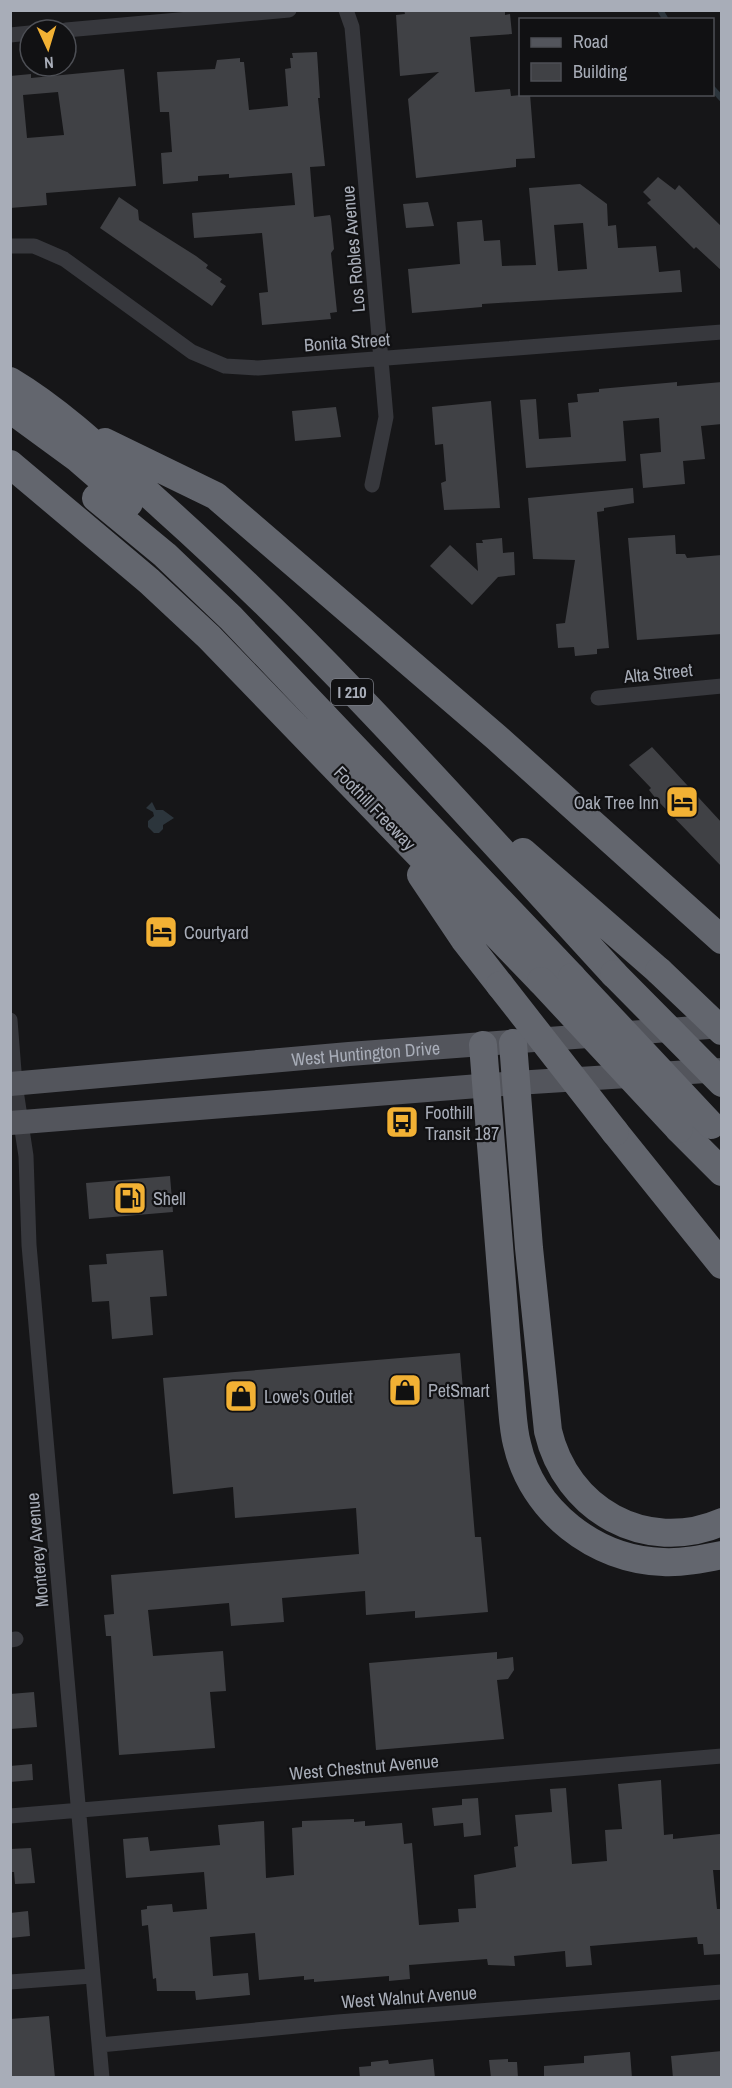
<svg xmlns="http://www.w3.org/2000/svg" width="732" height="2088" font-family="'Archivo Narrow',sans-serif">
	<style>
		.water { fill: #2c353c }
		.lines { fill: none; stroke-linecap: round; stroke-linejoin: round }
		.stream { stroke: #2c353c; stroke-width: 6 }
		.building { fill: #404145; fill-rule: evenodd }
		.street { stroke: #37383d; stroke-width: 15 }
		.primary { stroke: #53555c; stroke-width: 24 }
		.highway { stroke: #63666e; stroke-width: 28 }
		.highway-bridge { stroke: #63666e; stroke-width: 28 }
		.labels { text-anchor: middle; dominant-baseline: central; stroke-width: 4.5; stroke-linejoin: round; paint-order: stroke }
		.shield { fill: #111113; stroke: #7b7e86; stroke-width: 1.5 }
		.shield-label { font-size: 16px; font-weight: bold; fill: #a8adb8 }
		.street-label { font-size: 18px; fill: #a8adb8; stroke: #111113 }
		.poi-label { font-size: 18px; fill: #a8adb8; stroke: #111113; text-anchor: start }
	</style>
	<rect width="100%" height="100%" fill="#161618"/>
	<path class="water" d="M152,802L156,810H163L174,818L163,825V829L159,833H154L148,827V821L154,816L153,812L146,808Z"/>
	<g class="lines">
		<path class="stream" d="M660,10L666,20
			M712,88L722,99"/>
	</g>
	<path class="building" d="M404,10H505V15L510,14L512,34L470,37L475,92L510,89L511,96L530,94L535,158L516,159V167L416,178L408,99L439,72L400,76L396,15L405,14Z
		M317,52L320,98H318L325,166L310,167L314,217L330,215L331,219L334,249L331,253L337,312L330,313L331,319L262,325L259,293L268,292L262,233L194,238L192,213L295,205L292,173L229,178V174L198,176V181L163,184L161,153L172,152L169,112H160L157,72L215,69L217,60L240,58V62H244L249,110L288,106L285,69L291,68L290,58H293L292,53Z
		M124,69L136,186L46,193L47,205L10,208V76L31,74V78ZM58,92L64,135L27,138L23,95Z
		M658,177L675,190L679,185L722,227V271L696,247L694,249L647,203L651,200L643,192Z
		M580,184L607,204L608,226L616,225L618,248L656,246L659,272L680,270L682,292L482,304V307L412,313L408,269L460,264L457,222L482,220L484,241L500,240L502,266L536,265L529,188ZM583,223L587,269L558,271L554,225Z
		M119,197L138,210L139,220L196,256L208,265L206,268L222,279L220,282L226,286L212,306L100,228Z
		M428,202L434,226L406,228L403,204Z
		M677,382V386L722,382V424L701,426L705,459L683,461L685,484L643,488L640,454L661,452L659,418L623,421L626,461L526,468L520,400L536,399L539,439L571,437L568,403L578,402L577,394L599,392V389Z
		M491,401L500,508L444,510L441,483L446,481L443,444L435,445L432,407Z
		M336,407L341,437L295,441L292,411Z
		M633,488L634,503L604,508V511L597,512L609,648L597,649V654L575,656L574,647L558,648L556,624L565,623L575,560L533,559L528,498Z
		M675,535L676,554H685L687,558L722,555V634L637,640L628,538Z
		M502,538L503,553L514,552L515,575L498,577L472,605L430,566L450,545L478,571L476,543H483L482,540Z
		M652,747L722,823V867L657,800L649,790L651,788L629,765Z
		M170,1176L173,1212L89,1219L86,1183Z
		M163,1250L167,1296L150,1297L153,1335L112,1339L109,1301L92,1302L89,1265L107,1264L106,1254Z
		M460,1353L475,1537H481L488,1612L415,1618V1611L366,1615L365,1591L282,1598L284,1622L231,1626L229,1603L148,1610L153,1656L223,1651L226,1691L210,1692L215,1748L119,1755L111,1636H106L104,1615L114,1614L111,1575L359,1554L356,1508L235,1518L233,1487L173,1494L163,1378Z
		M497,1652V1659L513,1657L514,1670L508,1679L497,1680L504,1739L376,1750L369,1663Z
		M34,1692L37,1727L10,1729V1694Z
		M32,1764L33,1780L10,1782V1766Z
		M661,1780L664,1835L673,1834V1839L720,1834L722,1870H713L717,1909H722V1954L704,1955L703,1944H698L697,1937L590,1946L592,1965L566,1967L565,1951L514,1956L515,1966L488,1965L487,1959L409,1965L410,1979L389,1981V1976L314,1982V1979L304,1980V1976L259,1980L255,1933L210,1937L213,1976L248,1973L250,1995L196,2000L195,1991H157L156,1978L153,1979L148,1925L142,1926L141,1910L147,1909V1906L172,1904L173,1912L207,1909L204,1872L126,1878L123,1839L148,1837L150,1851L220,1845L218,1825L264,1821L266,1878L294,1875L292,1828L302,1827V1821L354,1819V1822L365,1821V1826L402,1823L404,1844L412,1843L419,1925L459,1922L458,1909L476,1908L474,1875L516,1867L514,1847L518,1846L515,1815L552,1812L550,1789L566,1788L572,1864L607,1861L605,1830L622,1829L618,1784Z
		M478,1798L481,1835L464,1837L463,1823L434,1826L432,1808L462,1805V1799Z
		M31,1848L35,1883L15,1884L14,1872H10V1849Z
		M28,1911L30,1936L10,1938V1913Z
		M49,2016L55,2078H10V2019Z
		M722,2051V2078H673L671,2056Z
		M630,2052L632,2078H544V2066L584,2063V2056Z
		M433,2059L435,2078H360L359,2067L371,2066V2062L388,2060L389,2064Z
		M508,2059V2062H517L518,2078H491L489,2060Z"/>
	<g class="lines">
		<path class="street" d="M346,10L352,27L386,417L372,485
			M66,30L289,10
			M10,35L30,33
			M10,246H34L64,259L192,352L225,366L258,368L722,332
			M598,698L722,686
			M10,1020L15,1084L26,1156L29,1245L102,2078
			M10,1640L16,1639
			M10,1816L722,1756
			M10,1982L92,1976
			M100,2045L338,2022L722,1992"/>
		<g class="primary">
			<path id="s1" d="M10,1084L349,1054L722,1026"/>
			<path d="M10,1123L516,1083L722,1070"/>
		</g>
		<path class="highway" d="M10,381C67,415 115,464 164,508C325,652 468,815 614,974
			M10,409L77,458L129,503
			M105,442L216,496L496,737L722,940
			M10,464L149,581L209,637L541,981
			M96,498L165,555L231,618L572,977
			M523,852L659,971
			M421,875L464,939L500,985
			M513,1043L529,1248L548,1431C566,1509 645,1555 722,1522
			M483,1045L512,1408C513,1420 514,1433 517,1444C532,1511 595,1560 663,1562C682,1563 702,1559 722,1555
			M679,1129L722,1172
			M615,1132L722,1265"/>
		<path class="highway-bridge" d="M659,971L722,1031
			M614,974L722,1083
			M572,977L711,1125
			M541,981L679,1129
			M500,985L615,1132"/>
	</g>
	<defs>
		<symbol id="hotel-square" viewBox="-11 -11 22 22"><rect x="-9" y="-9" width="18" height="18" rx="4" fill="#f2b134" stroke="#111113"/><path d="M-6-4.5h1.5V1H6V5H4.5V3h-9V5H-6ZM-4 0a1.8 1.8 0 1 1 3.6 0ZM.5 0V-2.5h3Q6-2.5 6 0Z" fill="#111"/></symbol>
		<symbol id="bus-square" viewBox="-11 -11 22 22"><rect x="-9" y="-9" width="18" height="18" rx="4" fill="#f2b134" stroke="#111113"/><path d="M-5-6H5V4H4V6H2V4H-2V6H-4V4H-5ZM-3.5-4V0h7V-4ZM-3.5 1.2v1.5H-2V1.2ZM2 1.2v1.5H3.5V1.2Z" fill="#111"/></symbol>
		<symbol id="fuel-square" viewBox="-11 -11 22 22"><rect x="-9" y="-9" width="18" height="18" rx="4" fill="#f2b134" stroke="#111113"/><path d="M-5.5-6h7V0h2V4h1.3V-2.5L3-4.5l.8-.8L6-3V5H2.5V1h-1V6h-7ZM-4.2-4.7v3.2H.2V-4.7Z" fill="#111"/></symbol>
		<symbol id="shop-square" viewBox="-11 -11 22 22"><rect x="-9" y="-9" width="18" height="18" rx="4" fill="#f2b134" stroke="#111113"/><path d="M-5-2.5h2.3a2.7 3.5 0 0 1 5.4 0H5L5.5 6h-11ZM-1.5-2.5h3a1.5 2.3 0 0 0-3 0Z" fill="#111"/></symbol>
	</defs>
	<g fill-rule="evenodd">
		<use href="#hotel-square" x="663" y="783" width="38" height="38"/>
		<use href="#hotel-square" x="142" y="913" width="38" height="38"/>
		<use href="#bus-square" x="383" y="1103" width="38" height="38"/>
		<use href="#fuel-square" x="111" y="1179" width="38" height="38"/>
		<use href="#shop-square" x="386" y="1371" width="38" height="38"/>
		<use href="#shop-square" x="222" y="1377" width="38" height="38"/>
	</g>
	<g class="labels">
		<rect class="shield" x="331" y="679" width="42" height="26" rx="4.5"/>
		<g class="shield-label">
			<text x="352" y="692">I 210</text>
		</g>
		<g class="street-label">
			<text transform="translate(353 249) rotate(-95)">Los Robles Avenue</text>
			<text transform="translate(347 342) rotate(-4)">Bonita Street</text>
			<text transform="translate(658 673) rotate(-6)">Alta Street</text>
			<text transform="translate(375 808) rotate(46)">Foothill Freeway</text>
			<text stroke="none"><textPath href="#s1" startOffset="357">West Huntington Drive</textPath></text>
			<text transform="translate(37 1550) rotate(-95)">Monterey Avenue</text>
			<text transform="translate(364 1767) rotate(-5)">West Chestnut Avenue</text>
			<text transform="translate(409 1997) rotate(-4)">West Walnut Avenue</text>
		</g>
		<g class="poi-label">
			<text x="659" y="802" text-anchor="end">Oak Tree Inn</text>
			<text x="184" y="932">Courtyard</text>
			<text x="425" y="1112">Foothill<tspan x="425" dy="21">Transit 187</tspan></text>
			<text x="153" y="1198">Shell</text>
			<text x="428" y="1390">PetSmart</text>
			<text x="264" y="1396">Lowe's Outlet</text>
		</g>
	</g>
	<rect width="732" height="2088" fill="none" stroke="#a8adb8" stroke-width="24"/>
	<rect x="519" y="18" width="195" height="78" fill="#111113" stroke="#4d4f55" stroke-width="1.5"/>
	<rect x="531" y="38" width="30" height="9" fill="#53555c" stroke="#4d4f55" stroke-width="1.5"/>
	<text x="573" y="48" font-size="18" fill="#a8adb8">Road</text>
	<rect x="531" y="63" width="30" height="18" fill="#404145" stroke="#4d4f55" stroke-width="1.5"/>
	<text x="573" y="78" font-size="18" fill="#a8adb8">Building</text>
	<g transform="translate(48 48) rotate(176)"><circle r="28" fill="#111113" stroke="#4d4f55" stroke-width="1.5"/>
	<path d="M0-4.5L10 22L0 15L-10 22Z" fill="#f2b134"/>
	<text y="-9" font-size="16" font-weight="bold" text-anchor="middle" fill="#a8adb8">N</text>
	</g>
</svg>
